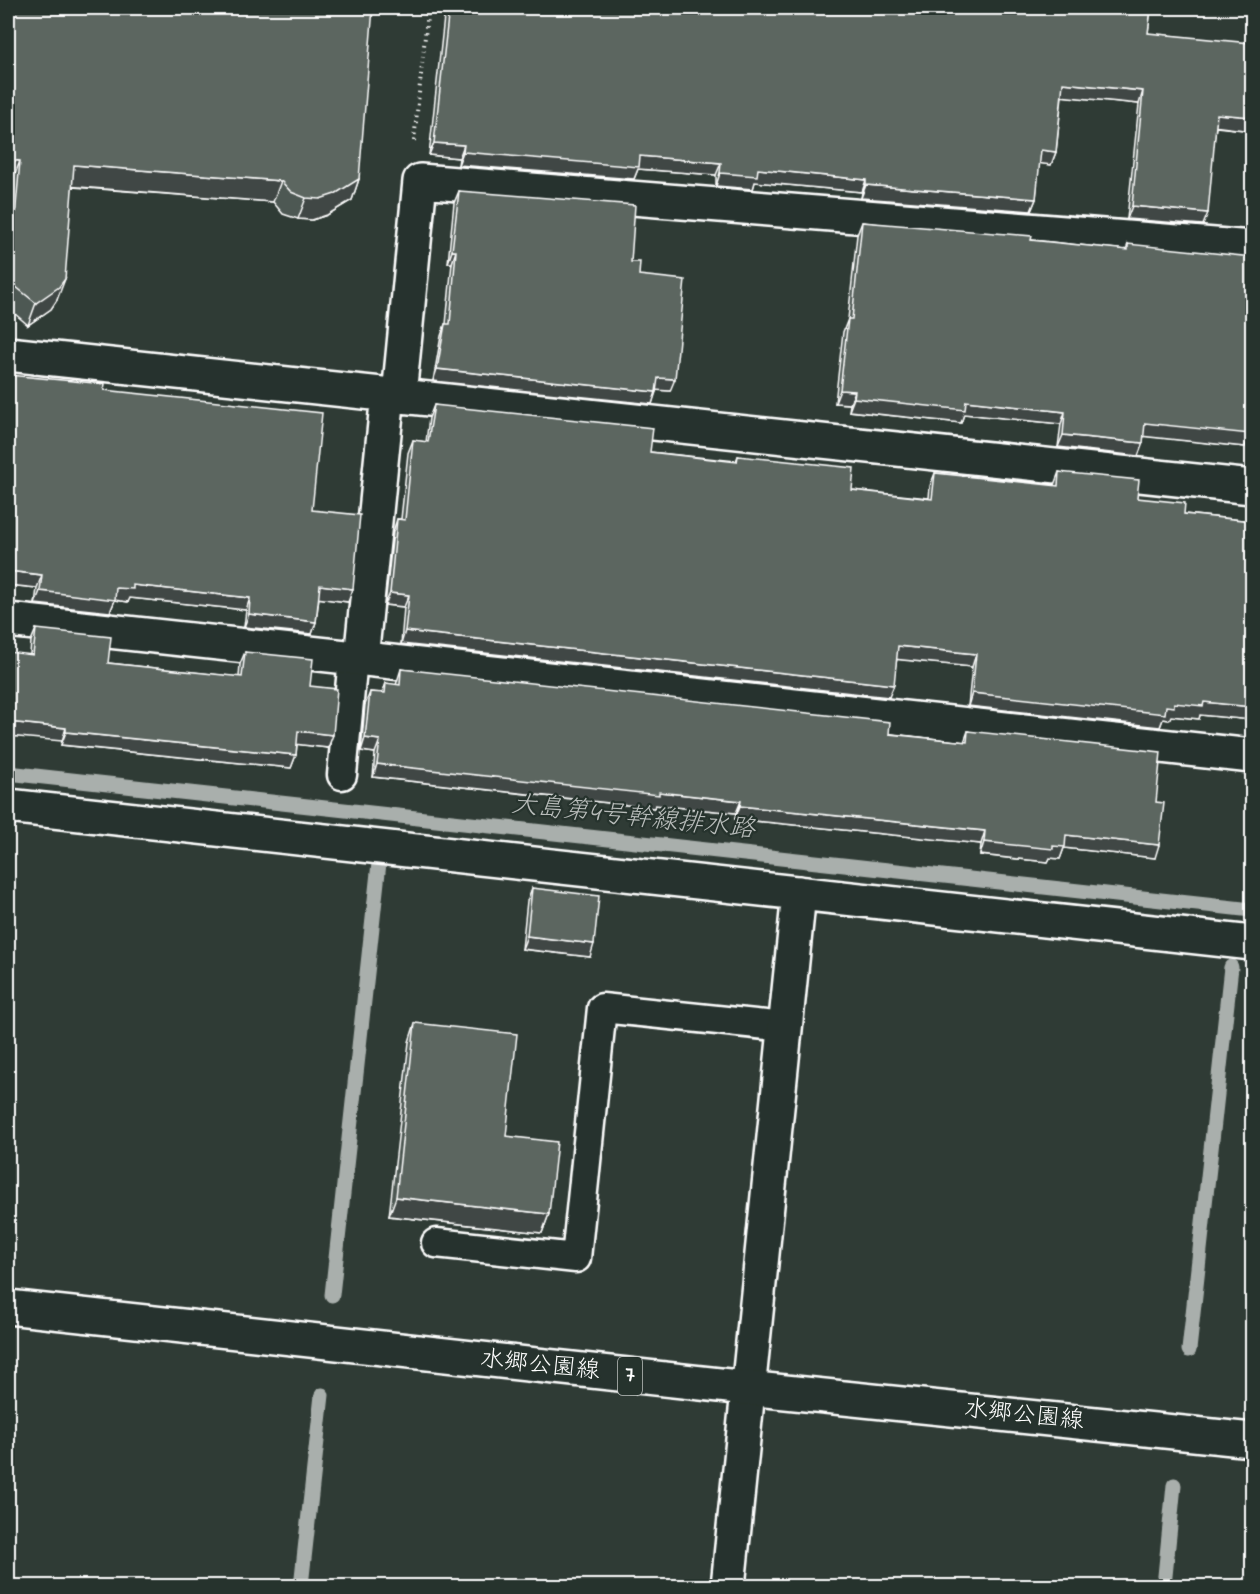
<svg xmlns="http://www.w3.org/2000/svg" width="1260" height="1594" font-family="'Indie Flower','Klee One',sans-serif">
	<style>
		.lines { fill: none; stroke-linecap: round; stroke-linejoin: round }
		.stream { stroke: #a9afac; stroke-width: 15 }
		.service-casing { stroke: #fff; stroke-width: 33 }
		.minor-casing { stroke: #fff; stroke-width: 38 }
		.primary-casing { stroke: #fff; stroke-width: 38 }
		.path { stroke: #fff; stroke-width: 4; stroke-dasharray: 1.5 4.5; stroke-linecap: butt }
		.service { stroke: #26332d; stroke-width: 28 }
		.minor { stroke: #26332d; stroke-width: 33 }
		.primary { stroke: #26332d; stroke-width: 33 }
		.wall { fill: #4e5853; stroke: #fff; stroke-width: 1.5 }
		.shaded-wall { fill: #404744; stroke: #fff; stroke-width: 1.5 }
		.building { fill: #5b6661; stroke: #fff; stroke-width: 1.5 }
		.labels { text-anchor: middle; dominant-baseline: central; stroke-width: 4.5; stroke-linejoin: round; paint-order: stroke }
		.shield { fill: #26332d; stroke: #bec2c0; stroke-width: 1.5 }
		.shield-label { font-size: 22px; font-weight: bold; fill: #fff }
		.street-label { font-size: 24px; fill: #fff; stroke: #26332d }
		.water-label { font-size: 26px; font-style: italic; fill: #b8bcba; stroke: #26332d }
	</style>
	<rect width="100%" height="100%" fill="#2f3b35"/>
	<filter id="ink" filterUnits="userSpaceOnUse"><feTurbulence type="fractalNoise" baseFrequency=".0167" numOctaves="2"/><feDisplacementMap in="SourceGraphic" scale="12" xChannelSelector="R" yChannelSelector="G"/><feConvolveMatrix kernelMatrix="1 2 1 2 8 2 1 2 1" color-interpolation-filters="sRGB"/></filter>
	<g filter="url(#ink)">
		<g class="lines">
			<path class="stream" d="M8,773L1252,910
				M332,1295L379,863
				M1189,1350L1231,967
				M301,1586L322,1395
				M1164,1586L1174,1485"/>
			<defs>
				<path id="service" d="M342,775L353,658
					M436,1243L576,1258L602,1008L785,1027"/>
				<path id="minor" d="M8,354L1252,487
					M399,396L420,181L1252,248
					M8,620L1252,756
					M361,659L388,394
					M8,806L1252,943
					M728,1586L799,893"/>
				<path id="primary" d="M8,1307L747,1388L1252,1440"/>
			</defs>
			<use href="#service" class="service-casing"/>
			<use href="#minor" class="minor-casing"/>
			<use href="#primary" class="primary-casing"/>
			<path class="path" d="M414,141L428,8"/>
			<use href="#service" class="service"/>
			<use href="#minor" class="minor"/>
			<use href="#primary" class="primary"/>
		</g>
		<path class="wall" d="M8,8L359,179L352,200L327,215L312,220L298,219L283,214L273,202L72,187L57,300L51,309L28,325L8,308V234L12,182H8Z
			M445,8H932L995,13L996,8H1151L1148,33L1248,63L1252,64V131L1216,127L1203,225L1127,219L1139,104L1062,96L1056,152L1051,165L1039,163L1036,199L1031,211L861,198L862,192L755,182L753,189L716,186V175L638,169L634,179L458,165L459,158L429,155Z
			M459,191L631,262L639,275L670,391L656,390L652,404L433,381L441,336L445,324H446L452,263H448L454,203Z
			M862,222L1126,250L1128,244L1247,441L1245,447L1144,436L1138,456L1058,447L1061,424L964,414L961,423L849,411L850,404L835,403L843,332L848,319L857,235Z
			M8,375L104,390L312,510L348,602L319,598L316,622L312,634L244,627L246,610L130,598L128,602L115,600L110,612L35,604L37,588L8,585Z
			M434,405L650,452L736,461L738,456L852,490L929,498L930,486L935,473L1054,485L1059,472L1184,514L1252,521V720L1200,715L1199,719L1171,716L1169,720L1163,719L1160,727L968,706L972,667L897,659L889,697L401,644L404,607L385,605L393,532L397,519H401L408,453L413,440L426,442L429,418Z
			M36,629L108,663L239,677L240,664L245,652L310,686L328,748L297,744L296,755L291,768L61,745L62,741L30,654L31,641Z
			M401,669L889,734L964,742L968,731L1156,802L1155,858L1064,848L1060,859L1050,858L1048,862L980,855L981,844L735,819L736,813L655,805L654,808L373,777L375,753L361,751L365,705L370,692L382,693L386,683L396,685Z
			M532,888L590,957L522,949L527,901Z
			M415,1023L506,1136L549,1214L542,1233L389,1216L409,1042Z"/>
		<path class="shaded-wall" d="M1063,83L1143,91L1139,104L1059,96Z
			M1217,114L1252,117V131L1213,126Z
			M434,143L464,145L459,158L429,155Z
			M1041,150L1056,152L1051,165L1036,163Z
			M463,152L640,156L721,163L716,175L638,169L634,179L458,165Z
			M8,160L20,161L12,182H8Z
			M74,165L281,181L273,202L66,186Z
			M758,169L866,180L862,192L755,182L753,189L716,186L720,173Z
			M359,179L352,200L327,215L312,220L298,219L306,198Z
			M866,185L1036,199L1031,211L861,198Z
			M1132,206L1208,213L1203,225L1127,219Z
			M452,251H456L452,263H448Z
			M65,279L57,300L51,309L28,325L36,303Z
			M437,369L656,392L652,404L433,381Z
			M658,378L675,379L670,391L653,390Z
			M840,390L855,391L850,404L835,403Z
			M854,398L966,401L1065,412L1061,424L964,414L961,423L849,411Z
			M1145,423L1252,429V442L1247,441L1245,447L1140,436Z
			M1063,435L1143,443L1138,456L1058,447Z
			M8,571L42,575L37,588L8,585Z
			M133,585L250,598L246,610L130,598L128,602L115,600L110,612L35,604L40,591L116,588Z
			M320,585L353,589L348,602L316,598Z
			M390,593L409,595L404,607L385,605Z
			M249,614L316,622L312,634L244,627Z
			M405,631L894,685L889,697L401,644Z
			M898,646L976,654L972,667L893,659Z
			M972,693L1166,706L1174,703L1204,702L1252,707V720L1200,715L1199,719L1171,716L1169,720L1163,719L1160,727L968,706Z
			M8,722L66,728L62,741L8,736Z
			M298,731L333,735L328,748L294,744Z
			M66,732L296,755L291,768L61,745Z
			M365,738L380,740L375,753L361,751Z
			M377,764L659,792L741,801L736,813L655,805L654,808L373,777Z
			M740,806L985,831L981,844L735,819Z
			M1066,835L1159,845L1155,858L1064,848L1060,859L1050,858L1048,862L980,855L984,842L1053,846Z
			M527,936L594,944L590,957L522,949Z
			M396,1197L549,1214L542,1233L389,1216Z"/>
		<path class="building" d="M8,8H373L359,179L335,194L320,199L306,198L291,192L281,181L74,165L65,279L59,287L36,303L15,286L10,274L20,161L8,160Z
			M449,8H932L998,14L999,8H1151L1148,33L1250,43L1248,63L1252,64V117L1217,114L1208,213L1132,206L1143,91L1063,83L1056,152L1041,150L1036,199L866,185V180L758,169L757,176L720,173L721,163L640,156L639,167L463,152L464,145L434,143Z
			M459,191L635,205L631,262H640L639,275L685,280L675,379L658,378L656,392L437,369L445,324H450L456,251H452Z
			M862,222L1032,236L1031,240L1128,250V244L1252,257V429L1251,428L1250,434L1145,423L1143,443L1063,435L1065,412L966,401L965,410L854,398L855,391L840,390L848,319H852Z
			M8,375L105,384L104,390L322,413L312,510L360,515L353,589L320,585L316,622L249,614L250,598L133,585V589L116,588L115,600L40,591L42,575L8,571Z
			M434,405L653,428L650,452L737,462L738,456L854,468L852,490L932,499L935,473L1058,486L1059,472L1139,480L1137,498L1185,503L1184,514L1252,521V707L1204,702L1203,706L1174,703V707L1166,706L1165,714L972,693L976,654L898,646L894,685L405,631L409,595L390,593L397,519L405,520L413,440L428,442Z
			M36,629L111,637L108,663L242,677L245,652L313,659L310,686L337,689L333,735L298,731L296,755L66,732V728L8,722V652L33,655Z
			M401,669L890,722L889,734L967,742L968,731L1161,752L1156,802L1164,803L1159,845L1066,835L1065,847L1053,846V849L984,842L985,831L740,806L741,801L659,792V795L377,764L380,740L365,738L370,692L385,693L386,683L400,685Z
			M532,888L599,896L594,944L527,936Z
			M415,1023L517,1034L506,1136L557,1142L549,1214L396,1197Z
			M1197,1584L1222,1587H1197Z"/>
	</g>
	<g class="labels">
		<rect class="shield" x="618" y="1357" width="24" height="38" rx="4.5"/>
		<g class="shield-label">
			<text x="630" y="1376">7</text>
		</g>
		<g class="street-label">
			<text transform="translate(540 1366) rotate(6)">水郷公園線</text>
			<text transform="translate(1024 1416) rotate(6)">水郷公園線</text>
		</g>
		<g class="water-label">
			<text transform="translate(633 818) rotate(6)">大島第4号幹線排水路</text>
		</g>
	</g>
	<rect width="1260" height="1594" fill="none" stroke="#26332d" stroke-width="30"/>
	<rect x="15" y="15" width="1230" height="1564" fill="none" stroke="#fff" stroke-width="2" filter="url(#ink)"/>
</svg>
